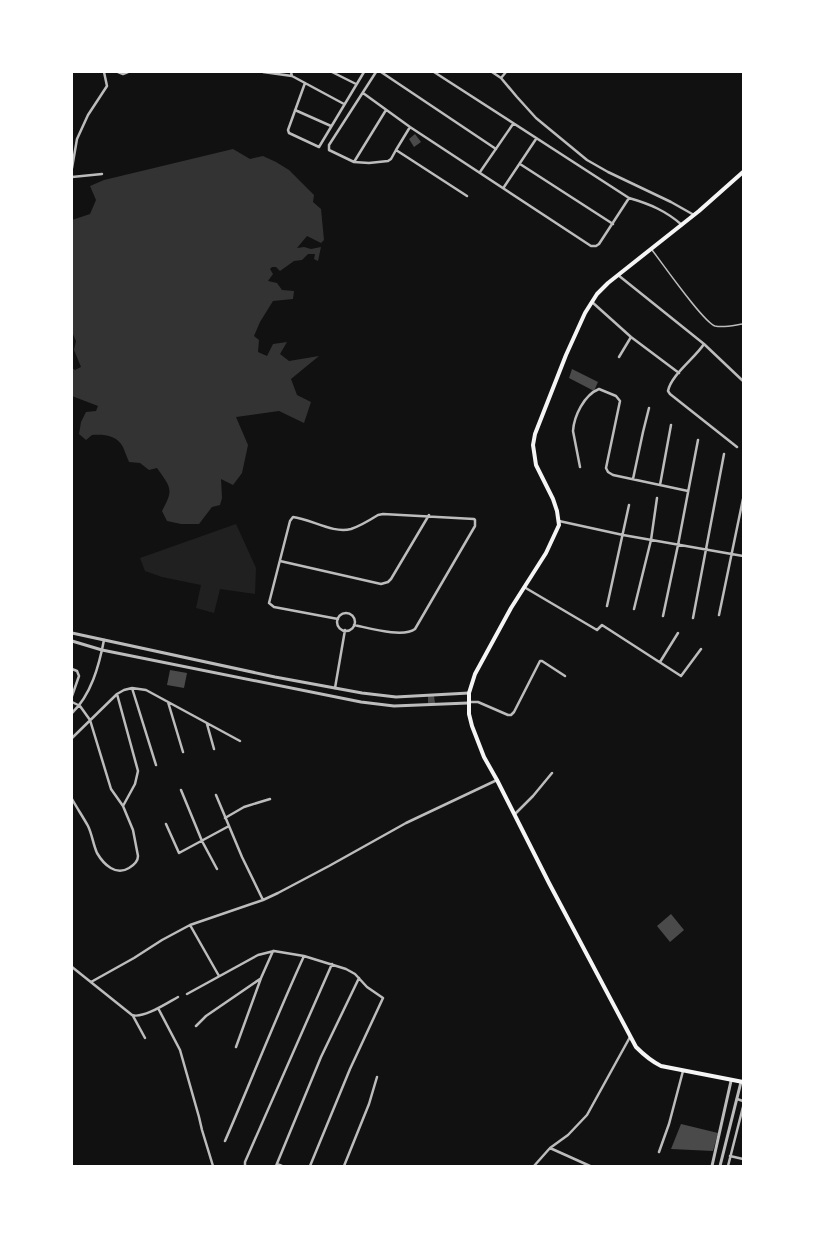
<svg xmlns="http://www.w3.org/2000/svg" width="815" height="1238" font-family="'Libre Baskerville',serif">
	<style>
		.green { fill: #202020 }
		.water { fill: #333 }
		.building { fill: #4a4a4a }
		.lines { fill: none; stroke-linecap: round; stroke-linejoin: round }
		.service { stroke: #bcbcbc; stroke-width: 1.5 }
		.minor { stroke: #bcbcbc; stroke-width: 2.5 }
		.tertiary { stroke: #bcbcbc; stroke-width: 3 }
		.trunk { stroke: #f5f5f5; stroke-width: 4 }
	</style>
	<rect width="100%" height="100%" fill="#111"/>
	<path class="green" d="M236,524L256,568L255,594L220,589L214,613L196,608L201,585L162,577L145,571L140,558Z"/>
	<path class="water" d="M233,149L250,159L263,156L276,162L289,170L314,195L313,202L321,209L324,240L321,243L307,236L297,248L304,247L311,249L321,247L318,261L314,259L315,254H308L302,260L294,261L280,271L276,267H272L270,269L273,274L268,281L277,283L282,290L294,291L293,299L273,301L260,322L254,336L259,340L258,352L267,356L273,344L287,342L280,354L289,361L319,356L291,379L297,395L311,402L304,423L279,411L236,417L248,445L242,473L233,485L221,479L222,498L220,505L212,507L199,524H181L167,521L162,511C174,489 171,488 157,468L149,470L140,463L129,462C127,457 125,452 123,447C117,435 103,434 92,435L86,440L79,434L81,422L86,412L96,411L98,406L72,396V368L75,370L81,367L74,350L76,341L72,332V220L90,214L96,200L90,186L104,180Z"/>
	<path class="building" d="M415,134L421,142L414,147L409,139Z
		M572,369L598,382L594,391L569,378Z
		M170,670L187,673L184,688L167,685Z
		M428,696H434L435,703H428Z
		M671,914L684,930L670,942L657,926Z
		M681,1124L718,1133L713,1151L671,1149Z"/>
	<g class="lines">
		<path class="service" d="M652,250C663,264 703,322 715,326C724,328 735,325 743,324"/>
		<path class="minor" d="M118,72L123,74L128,72
			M263,72L292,76
			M291,72L292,76L344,104
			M332,72L356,84
			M376,72L329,145V150L354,162L369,163L388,161L391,159L396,150L467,196
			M381,72L496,149
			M434,72L629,198C650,204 666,211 682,225
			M492,72L501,78L517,97L536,118L587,160L608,172L671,202L694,215
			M501,78L506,72
			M305,83L288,130L289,133L319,147L364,72
			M363,93L410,127L591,246H596L599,244L629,198
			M295,110L331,126
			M396,150L410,127
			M354,162L386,110
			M520,164L613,224
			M72,168L77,139L88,115L107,86L104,72
			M480,172L513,124
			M72,177L102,174
			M504,187L536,139
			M618,275L704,344L743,381
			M592,302L631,337L679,373
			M704,344C695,358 671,375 668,391L670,394L737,447
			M619,357L631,337
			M580,467L573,431C574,416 584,395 599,389L616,396L620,401L606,468L608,472L613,475L688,491
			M633,479L643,432L649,408
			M660,485L671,425
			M559,521L623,535L743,556
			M280,561L381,584L388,582L391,579L429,515
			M524,587L597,630L602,625L681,676L701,649
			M607,606L629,505
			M634,609L651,540L657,498
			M337 622a9 9 0 1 1 18 0a9 9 0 1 1-18 0Z
			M719,615L743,499
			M663,616L678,545L698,440
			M693,618L724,454
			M338,619L274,607L269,603L290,521L293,517C311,519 333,534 351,529C360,526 370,520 378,515L383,514L474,519L475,520V526L415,629C403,638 369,628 354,625
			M660,662L678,633
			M72,669L77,671L79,676L72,696
			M132,688L156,765
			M335,688L345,630
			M117,694L138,771L135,784L123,806
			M72,702L80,706L90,720L111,789L123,806L133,830L138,856C138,861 134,865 129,868C116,876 104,865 97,853C93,844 92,834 88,826C83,817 77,808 72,799
			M168,702L183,752
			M469,702H478L508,715H511L514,712L540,661H542L565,676
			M72,713C91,695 99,666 104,640
			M207,724L214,749
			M72,738L117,694L124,690L132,688L146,690L240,741
			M181,790L202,841L217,869
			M216,795L242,857L263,900
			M515,814L533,796L552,773
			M225,818L244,807L270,799
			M166,824L179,853L229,826
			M190,925L219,976
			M72,967L132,1015C143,1019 167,1003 178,997
			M91,982L134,958L162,940L190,925L263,900L278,893L329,866L406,823L497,780
			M187,994L258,955L274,951L304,956L346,969L355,974L367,987L383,998L350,1069L310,1166
			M158,1008L180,1050L199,1117L202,1130L213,1166
			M133,1016L145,1038
			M196,1026L206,1016L260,979
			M236,1047L261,978L273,951
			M737,1099L743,1101
			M225,1141C252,1079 276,1017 304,956
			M550,1148L568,1135L587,1115L630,1037
			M659,1152L669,1124L683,1071
			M730,1156L743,1159
			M277,1164L282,1166
			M245,1166V1162L332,964
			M276,1166L321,1057L359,978
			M344,1166L369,1104L377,1077
			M534,1166L550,1148L590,1166
			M728,1166L743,1107"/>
		<path class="tertiary" d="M72,633L275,677L362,693L396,697L469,693
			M72,641L102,650L361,702L394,706L468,703
			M712,1166L731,1081
			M720,1166L741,1082"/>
		<path class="trunk" d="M743,172L699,211L608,283L597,294L585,313L566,355L535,434L533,445L536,465L553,499L557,511L559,525L546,553L511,608L475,674L469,693V714L472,726L484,757L497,780L549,883L636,1047C644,1055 651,1061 661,1066L743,1082"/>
	</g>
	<rect width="815" height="1238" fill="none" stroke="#ffffff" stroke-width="146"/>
</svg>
